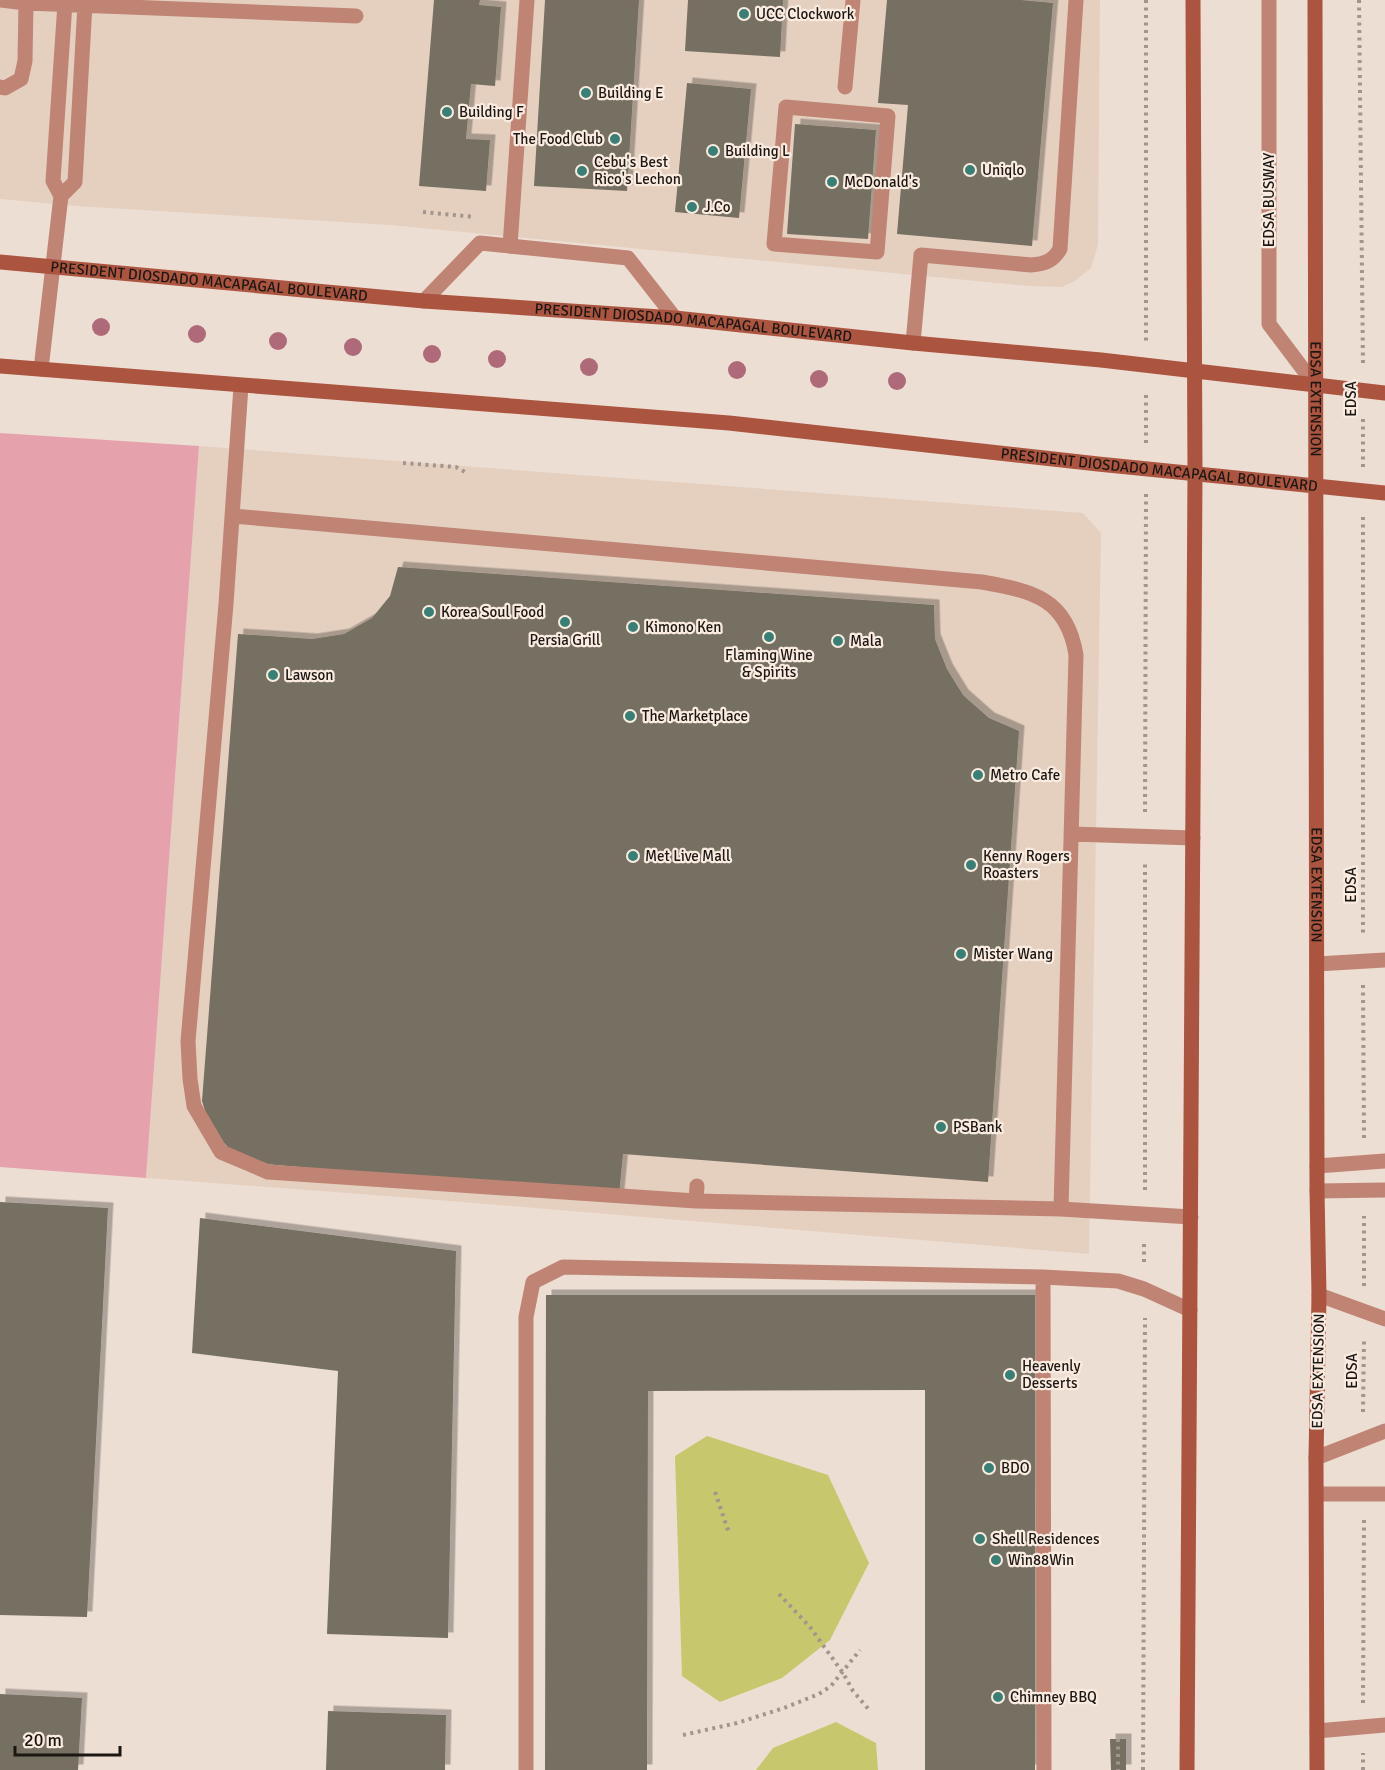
<svg xmlns="http://www.w3.org/2000/svg" width="1385" height="1770" font-family="Signika,sans-serif">
	<style>
		.built { fill: #e5d0c0 }
		.green { fill: #e5a2ac }
		.water { fill: #c7c86d }
		.building { fill: #766f62; filter: url(#shadow) }
		.lines { fill: none; stroke-linecap: round; stroke-linejoin: round }
		.path { stroke: #a1958d; stroke-width: 4; stroke-dasharray: 3 4.5; stroke-linecap: butt }
		.lane { stroke: #c08475; stroke-width: 15 }
		.street { stroke: #c08475; stroke-width: 15 }
		.secondary { stroke: #ab5440; stroke-width: 15 }
		.tree { fill: #af6a7a }
		.poi-dot { fill: #3a7f76; stroke: #faebe0; stroke-width: 2 }
		.labels { text-anchor: middle; dominant-baseline: central; stroke-width: 4.5; stroke-linejoin: round; paint-order: stroke }
		.poi-label { font-size: 15px; fill: #1c1713; stroke: #faebe0; text-anchor: start }
		.street-label { font-size: 15px; fill: #1c1713; stroke: #faebe0 }
	</style>
	<defs>
		<filter id="shadow"><feDropShadow dx="5.5" dy="-5.5" stdDeviation="0" flood-color="#0004"/></filter>
	</defs>
	<rect width="100%" height="100%" fill="#edded3"/>
	<path class="built" d="M0,0H1100L1098,245L1091,268L1075,281L1062,287L1028,286L390,225L76,206L0,199Z
		M199,446L1083,513L1101,533L1089,1254L413,1198L146,1178Z"/>
	<path class="green" d="M0,433L199,446L146,1178L0,1167Z"/>
	<path class="water" d="M707,1436L828,1475L869,1563L830,1640L782,1678L720,1702L682,1676L675,1456Z
		M836,1722L876,1743L878,1770H756L773,1748Z"/>
	<path class="building" d="M434,0H480L479,5L501,7L495,86L471,84L466,139L490,140L486,191L419,186Z
		M545,0H639L627,191L534,186Z
		M688,0H783L780,57L685,51Z
		M887,0H1021L1053,3L1032,246L897,234L908,105L878,103Z
		M687,83L751,89L739,218L675,212Z
		M795,124L876,130L868,239L787,234Z
		M398,567L934,605L935,639L947,669L963,695L989,718L1019,731L988,1182L623,1154L619,1195L265,1164L232,1152L210,1127L202,1101L238,634L312,639L344,634L372,618L390,596Z
		M0,1202L108,1208L87,1617L0,1615Z
		M200,1218L456,1251L448,1638L327,1634L338,1371L192,1353Z
		M546,1295H1035V1770H925V1390L648,1391L647,1770H545Z
		M0,1694L82,1698L78,1770H0Z
		M328,1711L446,1715L445,1770H326Z
		M1110,1739H1126V1770H1111Z"/>
	<g class="lines">
		<path class="path" d="M1146,0V341
			M1359,0L1363,365
			M423,212L475,217
			M1146,443V391
			M403,463L456,467L465,472
			M1363,467V415
			M1363,517V935
			M1145,812L1146,493
			M1363,985L1364,1139
			M1145,1190V862
			M1144,1262V1240
			M1364,1286V1216
			M1363,1412L1364,1339
			M715,1492L729,1533
			M779,1594L810,1627L843,1673L853,1691L870,1711
			M1363,1703L1364,1519
			M683,1735L737,1723L784,1708L819,1694L831,1686L860,1650
			M1118,1739V1770
			M1143,1770L1145,1318
			M1363,1770V1753"/>
		<path class="lane" d="M0,0L26,3L356,16
			M1269,0V324L1315,385
			M0,87L5,88L21,79L25,61L26,3
			M845,87L853,0
			M786,107L888,116L877,252L774,244Z
			M61,196L75,182L85,4
			M424,301L480,243L628,258L675,318
			M913,343L921,255L1031,265C1045,264 1053,261 1060,249L1076,0
			M41,369L61,196L53,181L65,3
			M241,386L226,604L188,1041L190,1079L194,1106L221,1152L268,1172L696,1201
			M233,516L982,582C1032,591 1067,598 1076,655L1061,1209
			M1071,834L1193,838
			M1317,964L1385,960
			M1317,1166L1385,1161
			M697,1186L696,1201L1061,1209L1191,1217
			M1317,1191L1385,1190
			M1043,1277L1044,1770
			M1319,1295L1385,1319
			M1316,1458L1385,1431
			M1317,1494H1385
			M1317,1731L1385,1725
			M526,1770V1317L533,1282L563,1267L1043,1277L1118,1281L1144,1289L1190,1310"/>
		<path class="street" d="M510,246L527,0"/>
		<g class="secondary">
			<path id="s1" d="M1315,0L1317,1191L1319,1295L1316,1458L1317,1770"/>
			<path id="s2" d="M0,262L424,301L675,318L913,343L1101,360L1385,393"/>
			<path id="s3" d="M0,366L729,423L1098,464L1385,493"/>
			<path d="M1187,1770L1195,474L1193,0"/>
		</g>
	</g>
	<g class="tree">
		<circle cx="101" cy="327" r="9"/>
		<circle cx="197" cy="334" r="9"/>
		<circle cx="278" cy="341" r="9"/>
		<circle cx="353" cy="347" r="9"/>
		<circle cx="432" cy="354" r="9"/>
		<circle cx="497" cy="359" r="9"/>
		<circle cx="589" cy="367" r="9"/>
		<circle cx="737" cy="370" r="9"/>
		<circle cx="819" cy="379" r="9"/>
		<circle cx="897" cy="381" r="9"/>
	</g>
	<g class="poi-dot">
		<circle cx="744" cy="14" r="6"/>
		<circle cx="586" cy="93" r="6"/>
		<circle cx="447" cy="112" r="6"/>
		<circle cx="615" cy="139" r="6"/>
		<circle cx="713" cy="151" r="6"/>
		<circle cx="970" cy="170" r="6"/>
		<circle cx="582" cy="171" r="6"/>
		<circle cx="832" cy="182" r="6"/>
		<circle cx="692" cy="207" r="6"/>
		<circle cx="429" cy="612" r="6"/>
		<circle cx="565" cy="622" r="6"/>
		<circle cx="633" cy="627" r="6"/>
		<circle cx="769" cy="637" r="6"/>
		<circle cx="838" cy="641" r="6"/>
		<circle cx="273" cy="675" r="6"/>
		<circle cx="630" cy="716" r="6"/>
		<circle cx="978" cy="775" r="6"/>
		<circle cx="633" cy="856" r="6"/>
		<circle cx="971" cy="865" r="6"/>
		<circle cx="961" cy="954" r="6"/>
		<circle cx="941" cy="1127" r="6"/>
		<circle cx="1010" cy="1375" r="6"/>
		<circle cx="989" cy="1468" r="6"/>
		<circle cx="980" cy="1539" r="6"/>
		<circle cx="996" cy="1560" r="6"/>
		<circle cx="998" cy="1697" r="6"/>
	</g>
	<g class="labels">
		<g class="poi-label">
			<text x="756" y="14">UCC Clockwork</text>
			<text x="598" y="93">Building E</text>
			<text x="459" y="112">Building F</text>
			<text x="603" y="139" text-anchor="end">The Food Club</text>
			<text x="725" y="151">Building L</text>
			<text x="594" y="162">Cebu's Best<tspan x="594" dy="17">Rico's Lechon</tspan></text>
			<text x="982" y="170">Uniqlo</text>
			<text x="844" y="182">McDonald's</text>
			<text x="704" y="207">J.Co</text>
			<text x="441" y="612">Korea Soul Food</text>
			<text x="645" y="627">Kimono Ken</text>
			<text x="565" y="640" text-anchor="middle">Persia Grill</text>
			<text x="850" y="641">Mala</text>
			<text x="769" y="655" text-anchor="middle">Flaming Wine<tspan x="769" dy="17">&amp; Spirits</tspan></text>
			<text x="285" y="675">Lawson</text>
			<text x="642" y="716">The Marketplace</text>
			<text x="990" y="775">Metro Cafe</text>
			<text x="645" y="856">Met Live Mall</text>
			<text x="983" y="856">Kenny Rogers<tspan x="983" dy="17">Roasters</tspan></text>
			<text x="973" y="954">Mister Wang</text>
			<text x="953" y="1127">PSBank</text>
			<text x="1022" y="1366">Heavenly<tspan x="1022" dy="17">Desserts</tspan></text>
			<text x="1001" y="1468">BDO</text>
			<text x="992" y="1539">Shell Residences</text>
			<text x="1008" y="1560">Win88Win</text>
			<text x="1010" y="1697">Chimney BBQ</text>
		</g>
		<g class="street-label">
			<text transform="translate(1269 200) rotate(-90)">EDSA BUSWAY</text>
			<text stroke="none"><textPath href="#s2" startOffset="210">PRESIDENT DIOSDADO MACAPAGAL BOULEVARD</textPath></text>
			<text stroke="none"><textPath href="#s2" startOffset="696">PRESIDENT DIOSDADO MACAPAGAL BOULEVARD</textPath></text>
			<text stroke="none"><textPath href="#s1" startOffset="399">EDSA EXTENSION</textPath></text>
			<text transform="translate(1351 399) rotate(-90)">EDSA</text>
			<text stroke="none"><textPath href="#s3" startOffset="1164">PRESIDENT DIOSDADO MACAPAGAL BOULEVARD</textPath></text>
			<text stroke="none"><textPath href="#s1" startOffset="885">EDSA EXTENSION</textPath></text>
			<text transform="translate(1351 885) rotate(-90)">EDSA</text>
			<text transform="translate(1318 1371) rotate(-89)">EDSA EXTENSION</text>
			<text transform="translate(1352 1371) rotate(-90)">EDSA</text>
		</g>
	</g>
	<path d="M15 1746v9h105v-9" fill="none" stroke="#1c1713" stroke-width="3"/>
	<text x="24" y="1746" font-size="18" fill="#1c1713" stroke="#faebe0" stroke-width="4.5" paint-order="stroke">20 m</text>
</svg>
